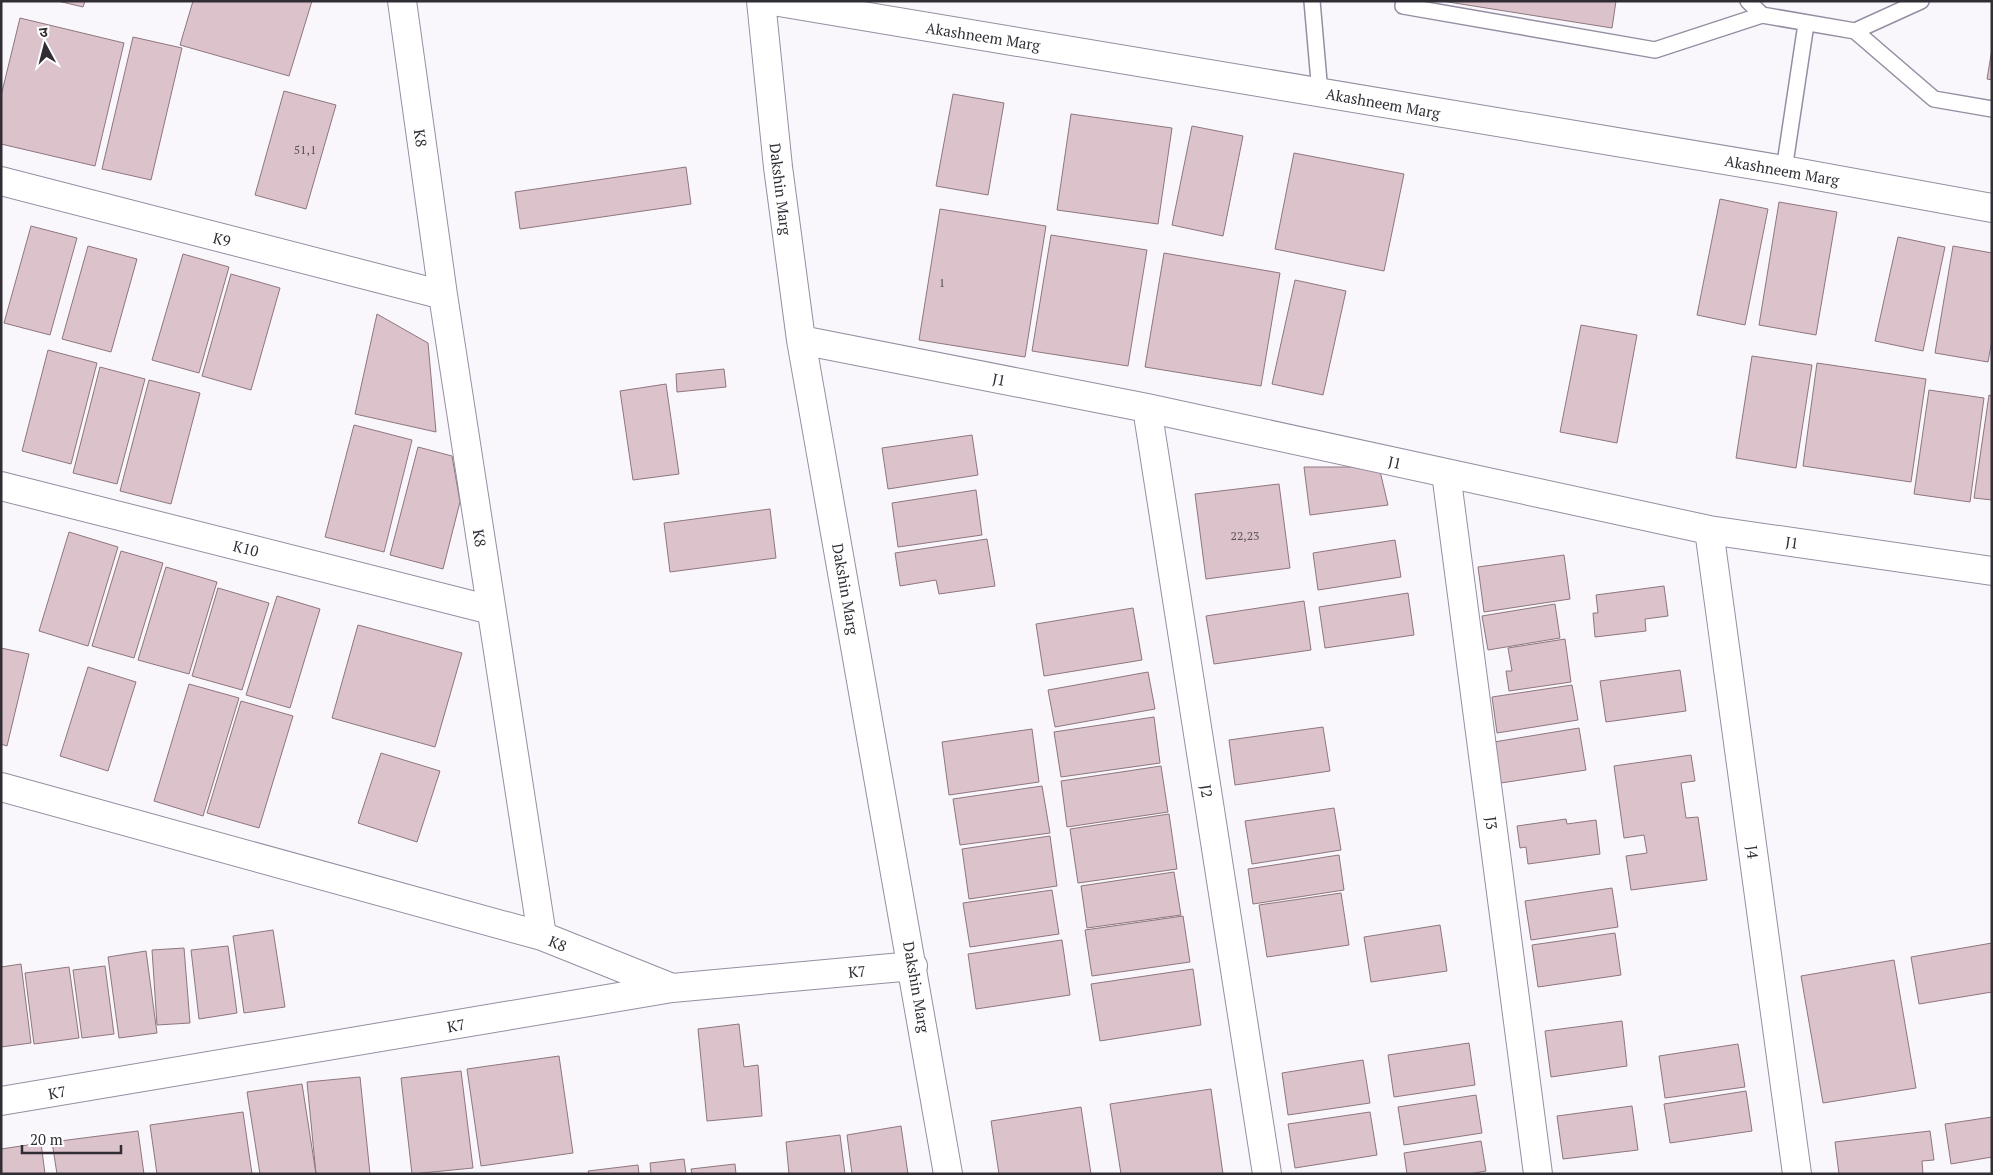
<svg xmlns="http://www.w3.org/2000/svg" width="1993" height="1175" font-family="'PT Serif','Noto Sans Devanagari',serif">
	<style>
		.building { fill: #dcc2ca; stroke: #8e767e }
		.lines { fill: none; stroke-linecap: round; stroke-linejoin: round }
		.service-casing { stroke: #958ea2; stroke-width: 18 }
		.minor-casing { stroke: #958ea2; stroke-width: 30 }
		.service { stroke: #fff; stroke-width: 15 }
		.minor { stroke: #fff; stroke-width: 28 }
		.labels { text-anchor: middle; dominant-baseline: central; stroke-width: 4; stroke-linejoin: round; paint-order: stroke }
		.number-label { font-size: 12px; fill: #5b525a }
		.street-label { font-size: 15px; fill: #302d35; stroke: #fff }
	</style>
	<rect width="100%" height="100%" fill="#f9f7fc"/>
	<path class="building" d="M58,1H85L83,7Z
		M193,1H312L289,76L180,45Z
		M1442,1H1616L1612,28Z
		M20,18L124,43L95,166L1,144V96Z
		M133,37L182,48L151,180L102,169Z
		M1992,49V80L1987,79Z
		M284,91L336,105L306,209L255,195Z
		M953,94L1004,103L988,195L936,186Z
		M1071,114L1172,128L1158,224L1057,210Z
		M1192,126L1243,136L1223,236L1172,225Z
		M1294,153L1404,174L1384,271L1275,249Z
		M686,167L691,204L520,229L515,192Z
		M1720,199L1768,209L1745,325L1697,315Z
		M1779,202L1837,212L1816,335L1759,325Z
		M940,209L1046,226L1025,357L919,340Z
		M31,226L77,238L50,335L4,323Z
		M1051,235L1147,250L1128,366L1032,351Z
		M1898,237L1945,247L1923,351L1875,341Z
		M88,246L137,259L111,352L62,339Z
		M1953,246L1992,253V340L1988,362L1935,353Z
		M1164,253L1280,273L1261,386L1145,367Z
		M183,254L229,267L199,373L152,360Z
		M231,274L280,288L251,390L202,376Z
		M1295,280L1346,291L1323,395L1272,384Z
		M377,314L428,343L436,432L355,414Z
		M1581,325L1637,335L1617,443L1560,432Z
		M48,350L97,363L71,464L22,451Z
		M1752,356L1812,365L1796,468L1736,458Z
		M1817,363L1926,379L1911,482L1803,466Z
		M100,367L145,379L117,484L73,473Z
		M724,369L726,387L677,392L676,374Z
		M149,380L200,393L171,504L120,491Z
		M666,384L679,474L633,480L620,391Z
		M1929,390L1984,398L1970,502L1914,494Z
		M1989,395L1992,396V500L1974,498Z
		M354,425L412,440L384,552L325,537Z
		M972,435L978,475L888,489L882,448Z
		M418,447L452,456L460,502L443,569L390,555Z
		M1304,467H1379L1388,505L1310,515Z
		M1279,484L1290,568L1206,579L1195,494Z
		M976,490L982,535L898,547L892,503Z
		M770,509L776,558L670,572L664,523Z
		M69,532L118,547L88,646L39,631Z
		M987,539L995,586L939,594L936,580L900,586L895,553Z
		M1395,540L1401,577L1318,590L1313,553Z
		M121,551L163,563L134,658L92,646Z
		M1564,555L1570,599L1484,612L1478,567Z
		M166,567L217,582L189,674L138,660Z
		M1664,586L1668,616L1645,619L1646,631L1595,637L1593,613H1598L1596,595Z
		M218,588L269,603L242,690L192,676Z
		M1408,593L1414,635L1325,648L1319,607Z
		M277,596L320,609L290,708L246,695Z
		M1304,601L1311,650L1214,664L1206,616Z
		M1555,604L1560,638L1488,650L1482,616Z
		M1133,608L1142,660L1044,676L1036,624Z
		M358,625L462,653L435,747L332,718Z
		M1565,639L1571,682L1509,691L1506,671H1512L1508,648Z
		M1,648L29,654L7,746L1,744Z
		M88,667L136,682L108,771L60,756Z
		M1680,670L1686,711L1606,722L1600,681Z
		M1148,672L1155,709L1055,727L1048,690Z
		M189,684L239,698L203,816L154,801Z
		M1572,685L1578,720L1497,733L1492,697Z
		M241,701L293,716L259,828L207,813Z
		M1154,717L1160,763L1061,777L1054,732Z
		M1323,727L1330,771L1235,785L1229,740Z
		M1579,728L1586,770L1501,783L1494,742Z
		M1032,729L1039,782L949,795L942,742Z
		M381,753L440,771L417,842L358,823Z
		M1691,755L1695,781L1681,783L1686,818L1698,817L1707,880L1631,890L1626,856L1647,853L1644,835L1624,838L1614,766Z
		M1161,766L1168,812L1067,827L1061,781Z
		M1042,786L1050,833L960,845L953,799Z
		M1334,808L1341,850L1252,864L1245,821Z
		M1169,814L1177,869L1078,883L1070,829Z
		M1566,819L1567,824L1596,820L1600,854L1528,864L1526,847L1520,848L1517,826Z
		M1050,836L1057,886L969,899L962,849Z
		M1339,855L1344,890L1253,904L1248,869Z
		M1174,872L1181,915L1087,928L1081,886Z
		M1612,888L1618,927L1531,940L1525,901Z
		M1052,890L1059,934L970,947L963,903Z
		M1341,893L1349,945L1267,957L1259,905Z
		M1183,916L1190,962L1092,976L1085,930Z
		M1440,925L1447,971L1371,982L1364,937Z
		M273,930L285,1007L244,1013L233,936Z
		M1615,933L1621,975L1538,987L1532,945Z
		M1062,940L1070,995L976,1009L968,954Z
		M1992,943V992L1919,1004L1911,957Z
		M228,946L237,1013L199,1019L191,950Z
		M184,948L190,1023L157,1025L152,950Z
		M146,951L157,1033L119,1038L108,957Z
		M1894,960L1916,1088L1823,1103L1801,976Z
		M21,964L31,1043L1,1047V967Z
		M105,966L114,1034L82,1038L73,970Z
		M69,967L79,1038L34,1044L25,973Z
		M1193,969L1201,1025L1100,1041L1091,984Z
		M1622,1021L1627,1066L1551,1077L1545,1031Z
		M739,1024L744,1067L758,1065L762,1116L707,1121L698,1029Z
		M1469,1043L1475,1085L1394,1097L1388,1055Z
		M1738,1044L1745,1087L1665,1098L1659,1056Z
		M559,1056L573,1153L481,1166L467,1069Z
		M1363,1060L1370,1103L1288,1115L1282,1073Z
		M461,1071L473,1168L412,1174L401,1078Z
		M360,1077L370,1174H316L307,1082Z
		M302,1084L316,1174H260L247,1092Z
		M1211,1089L1223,1174H1121L1110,1104Z
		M1746,1091L1752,1131L1670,1143L1664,1104Z
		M1476,1095L1482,1133L1404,1145L1398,1107Z
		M1632,1106L1638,1150L1563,1159L1557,1116Z
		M1081,1107L1091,1174H999L991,1121Z
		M243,1112L252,1174H157L150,1125Z
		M1370,1112L1377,1155L1295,1168L1288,1124Z
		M1992,1117V1157L1951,1164L1945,1124Z
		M901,1126L908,1174H852L847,1135Z
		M138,1131L144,1174H57L52,1142Z
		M1930,1131L1934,1160L1922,1161L1923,1174H1839L1835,1142Z
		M840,1135L845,1174H789L786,1142Z
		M1481,1141L1486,1171L1469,1174H1407L1404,1153Z
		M41,1143L45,1174H1V1149Z
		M684,1159L686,1174H651L650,1163Z
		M735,1164L736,1174H692L691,1169Z
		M638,1165L639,1174H589L588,1171Z"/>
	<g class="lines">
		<defs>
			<path id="service" d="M1312,1L1320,93
				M1404,1L1403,6L1655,50L1762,15L1855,31L1934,99L1992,109
				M1748,1L1762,15
				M1855,31L1921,1
				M1784,170L1806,24"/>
			<path id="minor" d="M402,1L443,295L542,936L672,988
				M761,1L778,167L801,340L948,1174
				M773,1L1784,170L1992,208
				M1,181L443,295
				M801,340L1147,408L1709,530L1992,571
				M1147,408L1267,1174
				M1446,473L1538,1174
				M1,486L491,610
				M1709,530L1797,1174
				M1,787L542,936
				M1,1101L672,988L913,966"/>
		</defs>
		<use href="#service" class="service-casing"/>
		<use href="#minor" class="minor-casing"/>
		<use href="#service" class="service"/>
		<use href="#minor" class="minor"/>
	</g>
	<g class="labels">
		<g class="number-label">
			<text x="305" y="149">51,1</text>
			<text x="942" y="282">1</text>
			<text x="1245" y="535">22,23</text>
		</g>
		<g class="street-label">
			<text transform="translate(983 36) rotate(9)">Akashneem Marg</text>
			<text transform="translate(1383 103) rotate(10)">Akashneem Marg</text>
			<text transform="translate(421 138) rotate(82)">K8</text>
			<text transform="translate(1782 170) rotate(10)">Akashneem Marg</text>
			<text transform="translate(781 189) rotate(83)">Dakshin Marg</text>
			<text transform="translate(222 239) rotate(14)">K9</text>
			<text transform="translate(999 379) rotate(11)">J1</text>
			<text transform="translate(1395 462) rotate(12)">J1</text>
			<text transform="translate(480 538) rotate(81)">K8</text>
			<text transform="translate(1792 542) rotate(8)">J1</text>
			<text transform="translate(246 548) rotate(14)">K10</text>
			<text transform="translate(846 589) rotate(80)">Dakshin Marg</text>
			<text transform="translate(1207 791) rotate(81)">J2</text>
			<text transform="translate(1492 823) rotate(83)">J3</text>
			<text transform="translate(1753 852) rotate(82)">J4</text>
			<text transform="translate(558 943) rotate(22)">K8</text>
			<text transform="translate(857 971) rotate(-5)">K7</text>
			<text transform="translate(917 987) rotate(80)">Dakshin Marg</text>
			<text transform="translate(456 1025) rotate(-10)">K7</text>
			<text transform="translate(57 1092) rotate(-10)">K7</text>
		</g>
	</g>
	<rect width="1993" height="1175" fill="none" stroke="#302d35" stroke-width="5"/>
	<g transform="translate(45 45) rotate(353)" stroke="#ffffff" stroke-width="4" paint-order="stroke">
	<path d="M0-4L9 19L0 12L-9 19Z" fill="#302d35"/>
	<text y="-8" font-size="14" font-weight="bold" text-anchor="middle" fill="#302d35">उ</text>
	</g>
	<path d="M22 1145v8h99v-8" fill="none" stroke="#302d35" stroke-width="2.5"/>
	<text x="30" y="1145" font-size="15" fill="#302d35" stroke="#ffffff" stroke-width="4" paint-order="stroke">20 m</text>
</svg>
